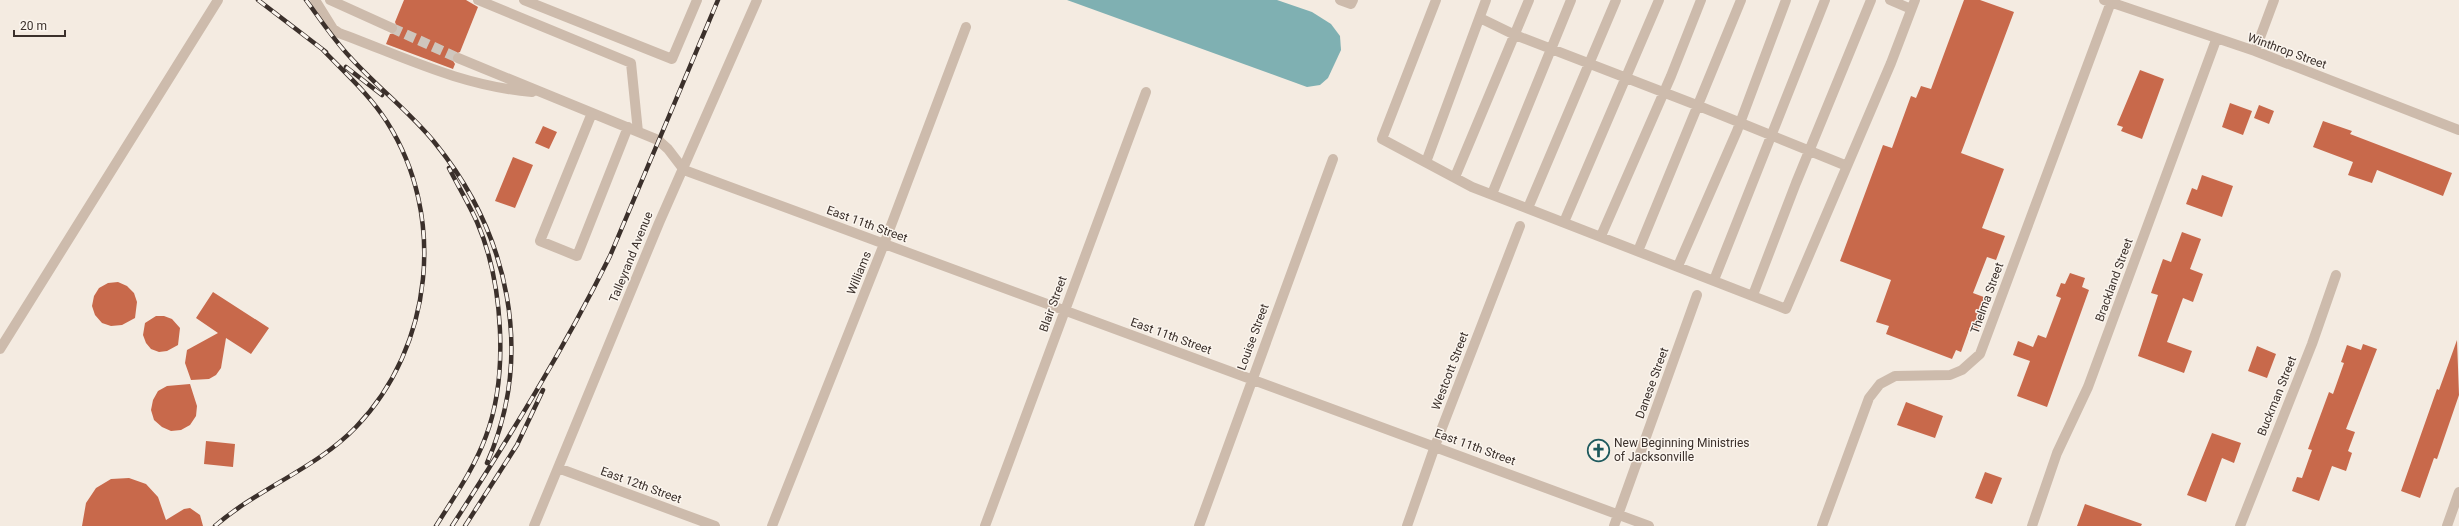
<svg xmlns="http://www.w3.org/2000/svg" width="2459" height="526" font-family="Roboto,sans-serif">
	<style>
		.water { fill: #7fb0b2 }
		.building { fill: #c8694b }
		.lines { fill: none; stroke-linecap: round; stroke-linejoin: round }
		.minor-tunnel { stroke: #cfc6bd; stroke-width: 10; stroke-dasharray: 10 5; stroke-linecap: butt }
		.minor { stroke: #cdbbac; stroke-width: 10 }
		.rail-casing { stroke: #3b302b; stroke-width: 4.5 }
		.rail { stroke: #fbf5ee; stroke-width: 3; stroke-dasharray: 9; stroke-linecap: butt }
		.labels { text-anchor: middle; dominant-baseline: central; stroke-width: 3; stroke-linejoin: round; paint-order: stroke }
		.street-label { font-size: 12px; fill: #3b302b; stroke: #fbf5ee }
		.poi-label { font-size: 12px; fill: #3b302b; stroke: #fbf5ee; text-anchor: start }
	</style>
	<rect width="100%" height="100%" fill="#f4ebe1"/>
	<path class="water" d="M1067,0H1277L1312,12L1331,24L1340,36L1341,50L1328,78L1320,85L1307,87Z"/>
	<path class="building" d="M404,0H466L478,7L460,52L452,55V59L455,64L453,69L386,44L390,34L395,33L398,30L395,22Z
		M1964,0H1980L2014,12L1961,153L2004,169L1982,228L2005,236L1996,260L1987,257L1973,293L1989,299L1977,330L1970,327L1961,352L1956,350L1952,359L1886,334L1889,326L1876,322L1891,280L1840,261L1883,145L1892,148L1911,96L1916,98L1921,86L1931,89Z
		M2140,70L2164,79L2142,139L2121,131L2123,127L2117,125Z
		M2230,103L2252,111L2243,135L2222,127Z
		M2259,105L2274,111L2269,124L2254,118Z
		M2323,121L2352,131L2350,134L2452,173L2443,196L2377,170L2372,183L2348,175L2353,162L2313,147Z
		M543,126L557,132L549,149L535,143Z
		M513,157L533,165L515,208L495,201Z
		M2202,175L2233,186L2222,217L2186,204L2192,188L2197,190Z
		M2182,232L2201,239L2190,269L2203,274L2193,302L2183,298L2167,342L2192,351L2184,373L2138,356L2158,295L2151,293L2163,259L2171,262Z
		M2070,273L2085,278L2082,287L2089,290L2047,407L2017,396L2030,361L2013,355L2018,341L2033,347L2038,335L2046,338L2061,298L2056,296L2061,283L2065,284Z
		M118,282L127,286L134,293L137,302L135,318L122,325L111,326L102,323L95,315L92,306L94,296L99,288L108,283Z
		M213,292L269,328L251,354L226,338L221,368L216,375L209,379L191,380L185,363L187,350L218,333L196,318Z
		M156,316H164L172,319L180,328L178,345L167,351L159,352L151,349L146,343L143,335L145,323Z
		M2457,340L2459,395L2437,459L2434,458L2420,498L2401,491L2437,389L2439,390Z
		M2363,344L2377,349L2346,429L2355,432L2348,451L2352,453L2346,471L2332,466L2319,501L2292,491L2297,477L2302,478L2312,450L2308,449L2329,392L2333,394L2344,363L2341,362L2347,345L2361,350Z
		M2257,346L2276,354L2267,378L2248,371Z
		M190,384L197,406L196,416L190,425L181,430L171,431L162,427L154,420L151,410L153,400L158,391L167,386Z
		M1906,402L1943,416L1935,438L1897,425Z
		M2212,433L2241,443L2234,463L2222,458L2206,502L2187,495Z
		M206,441L235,444L233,467L204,464Z
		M1985,472L2002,478L1992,504L1975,498Z
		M129,478L146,484L158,497L166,520L184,509L190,508L200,515L203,526H82L86,503L96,488L111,479Z
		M2085,504L2142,524L2141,526H2077Z"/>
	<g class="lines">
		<path class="minor-tunnel" d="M392,28L458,58"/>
		<path class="minor" d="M315,0L333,29L339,33C404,57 461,86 532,92
			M330,0L392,28
			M478,0L631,63L638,132
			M524,0L672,59L697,0
			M1340,0L1351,4L1353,0
			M1436,0L1382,139L1472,187L1786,309L1891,63L1915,0
			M1890,0L1911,9
			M2104,0L2255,51L2459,130
			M1480,18L1515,35L1699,106L1847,166
			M2255,51L2274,0
			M458,58L658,140L668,149L684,170
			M592,113L540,241L577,256L628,127
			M1426,162L1486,0
			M684,170L1649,526
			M1455,177L1529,0
			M1492,194L1571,0
			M1528,208L1616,0
			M1564,222L1659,0
			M1601,236L1671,76L1701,0
			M1638,251L1741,0
			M1678,266L1737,131L1786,0
			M1714,280L1825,0
			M1753,295L1796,183L1871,0
			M0,349L218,0
			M558,468L715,526
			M534,526L659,223L757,0
			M772,526L884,244L966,27
			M985,526L1146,92
			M1199,526L1333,159
			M1407,526L1435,446L1520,226
			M1614,526L1697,295
			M1822,526L1869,398L1880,384L1895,376L1950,375L1962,370L1980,354L2111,2
			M2032,526L2057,453L2088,387L2216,40
			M2240,526L2312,344L2336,275
			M2447,526L2459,492"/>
		<defs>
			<path id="rail" d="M258,0L326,52
				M306,0C320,19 334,40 350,57C377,87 410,112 435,143C509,234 535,354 487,463
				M346,67L382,95
				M215,526C257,489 317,468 356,427C433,347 447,216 387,122C370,95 345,73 323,50
				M436,526C454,497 474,469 486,436C509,375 503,282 477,222C469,204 458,186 449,168
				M452,526C509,438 564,349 610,256L718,0
				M465,526L517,445L543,390"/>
		</defs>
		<use href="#rail" class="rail-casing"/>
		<use href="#rail" class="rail"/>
	</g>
	<defs>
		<symbol id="church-ring" viewBox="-11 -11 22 22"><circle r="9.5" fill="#fbf5ee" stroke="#1f5a5e" stroke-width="1.5"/><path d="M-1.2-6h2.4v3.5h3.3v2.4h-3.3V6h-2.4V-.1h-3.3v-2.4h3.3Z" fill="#1f5a5e"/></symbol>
	</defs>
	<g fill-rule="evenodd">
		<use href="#church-ring" x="1586" y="438" width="25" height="25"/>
	</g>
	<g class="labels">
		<g class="street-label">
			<text transform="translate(2287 51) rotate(20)">Winthrop Street</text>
			<text transform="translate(867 224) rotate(20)">East 11th Street</text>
			<text transform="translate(631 257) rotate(-68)">Talleyrand Avenue</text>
			<text transform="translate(859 273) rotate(-68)">Williams</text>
			<text transform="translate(2114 280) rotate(-70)">Brackland Street</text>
			<text transform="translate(1987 298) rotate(-70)">Thelma Street</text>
			<text transform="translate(1053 304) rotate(-70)">Blair Street</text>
			<text transform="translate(1171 336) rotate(20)">East 11th Street</text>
			<text transform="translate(1253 337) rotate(-70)">Louise Street</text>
			<text transform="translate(1450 371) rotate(-69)">Westcott Street</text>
			<text transform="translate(1652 383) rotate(-70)">Danese Street</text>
			<text transform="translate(2277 396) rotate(-68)">Buckman Street</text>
			<text transform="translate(1475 447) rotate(20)">East 11th Street</text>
			<text transform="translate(641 485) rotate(20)">East 12th Street</text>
		</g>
		<g class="poi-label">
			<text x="1614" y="443">New Beginning Ministries<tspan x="1614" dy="14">of Jacksonville</tspan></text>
		</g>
	</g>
	<path d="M14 30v6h51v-6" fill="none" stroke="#3b302b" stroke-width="2"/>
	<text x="20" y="30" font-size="12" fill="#3b302b" stroke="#fbf5ee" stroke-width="3" paint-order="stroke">20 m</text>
</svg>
